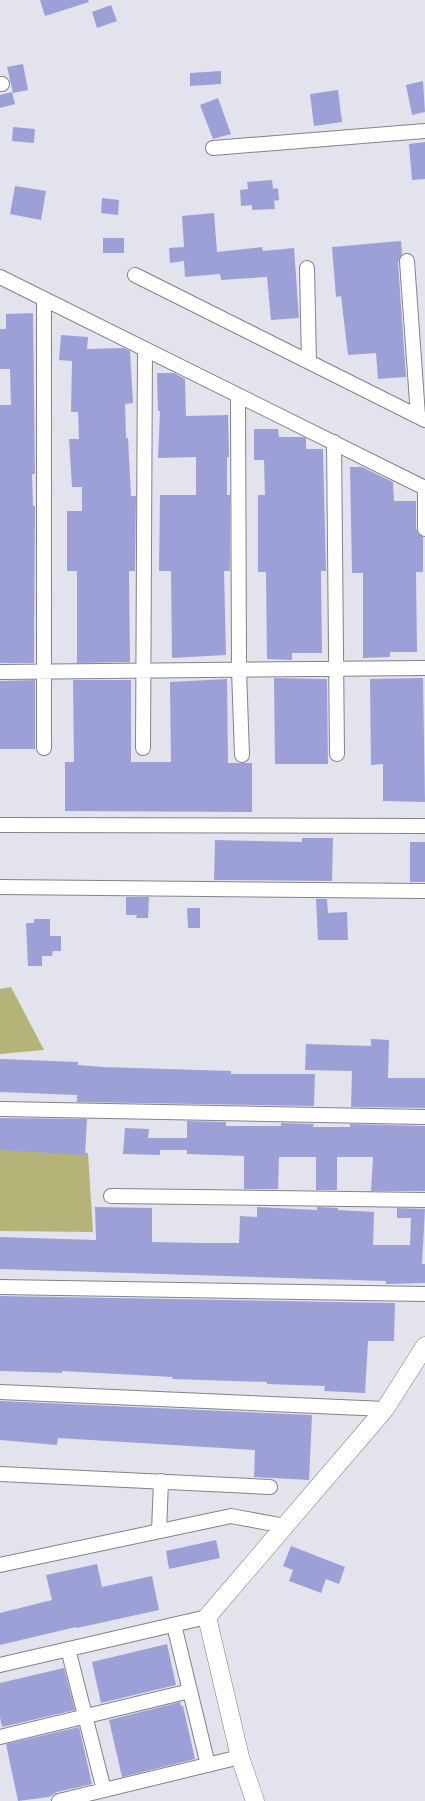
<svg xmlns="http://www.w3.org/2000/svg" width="425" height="1801" font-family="'Space Grotesk',sans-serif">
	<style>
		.forest { fill: #b4b479 }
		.building { fill: #9ca0d7 }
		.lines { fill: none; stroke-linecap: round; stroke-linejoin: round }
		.minor-casing { stroke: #82838c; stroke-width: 16 }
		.tertiary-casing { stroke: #82838c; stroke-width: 19 }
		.minor { stroke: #fff; stroke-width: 14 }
		.tertiary { stroke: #fff; stroke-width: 18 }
	</style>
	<rect width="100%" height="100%" fill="#e2e3ed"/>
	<path class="forest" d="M11,987L44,1050L0,1054V989Z
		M0,1147L88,1153L93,1232L0,1231Z"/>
	<path class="building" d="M40,0H88L89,2L45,16Z
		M111,5L117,21L97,28L92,12Z
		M23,64L28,90L13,93L7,67Z
		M221,71V84L190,86V73Z
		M423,81L425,112L412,115L406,85Z
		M338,90L342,122L314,126L310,94Z
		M12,92L15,104L0,108V95Z
		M218,98L231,134L213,139L200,105Z
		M13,127L35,129L34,143L12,141Z
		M425,142V179L412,180L409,144Z
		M272,180L273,189L278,188L279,200L274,201L275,209L252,210V205L241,206L240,190L248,189L247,182Z
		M15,186L46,191L41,220L10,214Z
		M102,198L119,200L118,215L101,213Z
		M214,213L217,252L262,247L263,251L294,248L299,318L271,320L267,277L221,280L220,274L185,277L184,261L170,263L169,248L184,247L182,216Z
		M103,238H124V253H103Z
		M401,241L402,254L398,262L406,377L378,379L376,353L348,355L341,296L336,297L332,247Z
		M33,313L35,474H32L33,506H35L34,663H0V405H11L10,369H0V329H6V314Z
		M61,335L88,337L87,349L124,348L130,351L133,403L125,404L126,438H128L131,496H136L135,571H129L130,662L77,663V571H67V511H82V487H72L69,439H79L78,412H71L72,361L59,360Z
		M157,373H174L185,379L186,416L228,415L229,457H227V495H230V571H224L226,655L172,658L171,571H159L160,495H196V457L158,458L160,411H158Z
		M254,429H278L279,437H302L306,438V449H323L326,571H321L322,653H292V660L267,659L266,572H258V495H265L264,460H254Z
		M350,467H362L393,482L394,501H416V529L423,537V572H416L417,652H390V657L363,658V573H352Z
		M274,678L327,679L328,764H275Z
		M423,678L425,802L383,801V764L371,765L370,679Z
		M227,679L228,763H252V812L65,811V762H74L73,680H131V762H171L170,682Z
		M35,680V749H0V681Z
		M302,838H333L332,881L214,880L215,840L302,842Z
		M410,842H425V882H410Z
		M126,897H149L148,918H136L137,915H126Z
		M316,899H327L328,913L347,912L348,940H318Z
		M187,908H200V928H188Z
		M34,919H50V936H61V951H53L52,956H42V966H28L26,923H34Z
		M371,1039L389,1040L388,1078H425V1108L351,1107L352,1071L305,1070L306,1044L371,1046Z
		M0,1059L78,1062V1065L102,1067L231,1071V1074H315L314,1106L77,1102V1095L0,1092Z
		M0,1118L87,1119L85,1155L0,1150Z
		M187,1121L226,1122V1126H281V1123L314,1124L313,1127H350V1124L425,1126V1191H371L373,1157H337V1190H316V1157H279L278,1189H244V1156L187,1154V1150H160V1155L123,1154L125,1128L149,1129L148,1138H187Z
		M95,1207L152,1208V1242L201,1243H239L240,1216L257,1217V1207L317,1210V1207L338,1208V1210L374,1212L373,1245H410L411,1218H397V1208L425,1209L422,1264H425V1283L386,1284V1281L0,1269V1237L96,1240Z
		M0,1296L395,1303L394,1341H368L365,1393L324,1391L325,1386L267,1384V1382L172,1379L173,1377L62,1371V1373L0,1371Z
		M0,1401L312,1415L309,1480L254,1477L255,1450L58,1438L57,1445L0,1440Z
		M216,1540L220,1558L169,1569L166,1551Z
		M291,1546L345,1567L339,1584L326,1579L321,1593L289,1581L293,1570L283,1566Z
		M97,1564L102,1587L152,1576L159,1610L77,1628L76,1627L0,1645V1613L52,1600L46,1575Z
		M167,1644L176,1685L101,1703L92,1662Z
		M64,1668L75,1710L2,1727L0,1717V1683Z
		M180,1702L181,1706H183L195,1759L122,1777L109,1720Z
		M79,1727L92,1784L57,1792L49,1797L18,1801L6,1744Z"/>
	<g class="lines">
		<defs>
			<path id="minor" d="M0,84H2
				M213,148L425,131
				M407,261L418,416
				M307,268L309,362
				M135,275L425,420
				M0,277L425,488
				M44,299V748
				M238,395L239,670L242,755
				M334,442L337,754
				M425,487V529
				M0,672L425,668
				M143,748L145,349
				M0,825L425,826
				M0,887L425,891
				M0,1109L425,1117
				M111,1196L425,1200
				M0,1287L425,1294
				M0,1392L385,1409
				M0,1474L270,1487
				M159,1531L161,1481
				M0,1565L231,1516L285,1526
				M174,1625L208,1765
				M68,1649L104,1790
				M0,1665L207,1617
				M0,1737L190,1691
				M59,1801L240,1757"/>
			<path id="tertiary" d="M255,1801L240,1757L207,1617L385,1409L425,1346"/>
		</defs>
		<use href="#minor" class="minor-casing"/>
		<use href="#tertiary" class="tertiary-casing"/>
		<use href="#minor" class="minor"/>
		<use href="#tertiary" class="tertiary"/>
	</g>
</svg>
